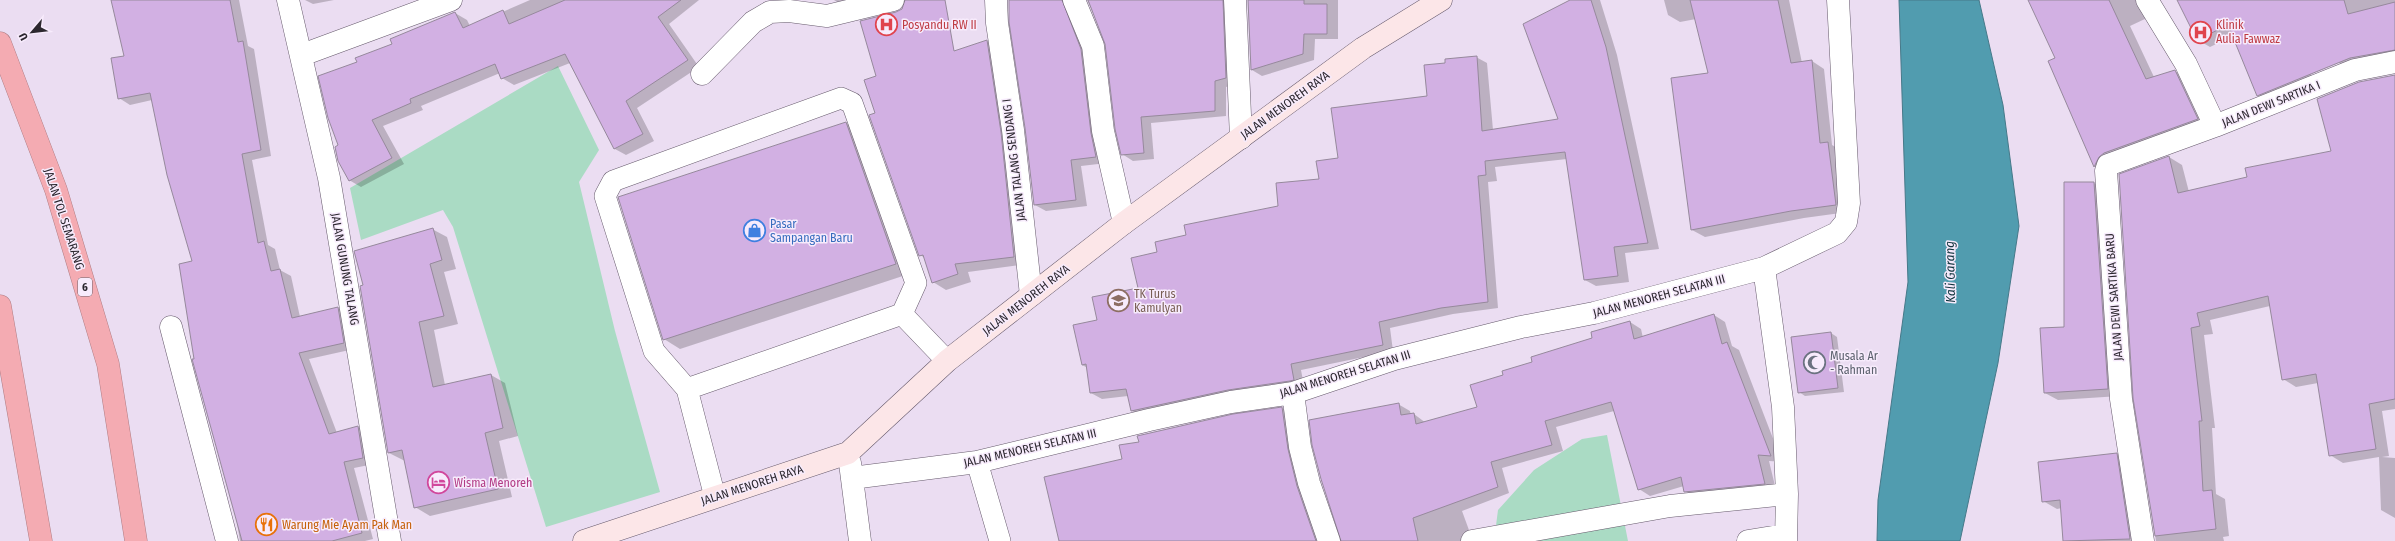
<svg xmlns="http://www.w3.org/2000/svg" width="2395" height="541" font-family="'Fira Sans Condensed',sans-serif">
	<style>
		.green { fill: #aadbc4 }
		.water { fill: #519caf; stroke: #467989 }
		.shadow { fill: #0003 }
		.building { fill: #d2b0e3; stroke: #96899c }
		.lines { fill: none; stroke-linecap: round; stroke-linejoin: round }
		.lane-casing { stroke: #665a6c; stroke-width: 22 }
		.street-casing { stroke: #665a6c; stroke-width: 23 }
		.secondary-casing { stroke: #665a6c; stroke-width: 23 }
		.highway-casing { stroke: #ae7d84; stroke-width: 23 }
		.lane { stroke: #fff; stroke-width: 21 }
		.street { stroke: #fff; stroke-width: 22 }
		.secondary { stroke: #fce6e8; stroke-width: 22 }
		.highway { stroke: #f4abb2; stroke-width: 22 }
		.labels { text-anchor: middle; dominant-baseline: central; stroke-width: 3; stroke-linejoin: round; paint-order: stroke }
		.shield { fill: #f7ebfc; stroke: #69626c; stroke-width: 1 }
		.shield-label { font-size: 11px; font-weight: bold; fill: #2c272f }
		.health-label { font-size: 12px; fill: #be3a42; stroke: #f7ebfc; text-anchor: start }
		.street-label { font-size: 12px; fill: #2c272f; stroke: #f7ebfc }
		.shop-label { font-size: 12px; fill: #366cbe; stroke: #f7ebfc; text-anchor: start }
		.education-label { font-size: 12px; fill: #785e54; stroke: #f7ebfc; text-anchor: start }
		.worship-label { font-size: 12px; fill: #5b616d; stroke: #f7ebfc; text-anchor: start }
		.hotel-label { font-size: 12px; fill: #b23c85; stroke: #f7ebfc; text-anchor: start }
		.food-label { font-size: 12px; fill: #c56008; stroke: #f7ebfc; text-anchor: start }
		.water-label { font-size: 13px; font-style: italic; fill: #10343d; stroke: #f7ebfc }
	</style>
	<rect width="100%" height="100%" fill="#ebddf2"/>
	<path class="green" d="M558,66L599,150L579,182L615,331L660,492L546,527L453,227L443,210L361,240L350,188Z
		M1607,435L1628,541H1494L1498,510L1534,470L1582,439Z"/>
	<path class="water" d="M1899,0H1979L2003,105L2019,226L1998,363L1960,541H1877L1878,500L1908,282Z"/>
	<path class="shadow" d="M127,0H239L248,46L254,49L271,156L252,160L268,245L275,249L280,270L291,276L300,317L338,308L349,315L354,349L309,359L337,433L358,427L369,433L374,464L354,468L373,539L365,541H240L193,262L152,100L130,105L119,98L125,57Z
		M305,0H334L313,4Z
		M530,0H699L669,24L699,67L637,108L654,141L626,155L615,149L570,63L514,85L502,78L500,73L421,106L423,110L383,126L404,164L361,187L349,180L340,145L358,63L455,13L467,20L470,26Z
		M834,0H883L848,9Z
		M906,0H921L944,86L987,41L1000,49L1027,264L968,272L971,282L946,290L933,282L925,258L920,255L876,113L878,77L897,13L906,4Z
		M1010,0H1074L1091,56L1107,163L1081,166L1087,206L1046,211L1035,205Z
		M1087,0H1237L1236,84L1226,87V116L1151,123L1154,159L1133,161L1122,154L1106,41Z
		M1248,0H1338V39H1315L1314,60L1262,76L1252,70Z
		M1572,0H1600L1617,55L1659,249L1625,253L1629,282L1596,286L1585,280L1567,159L1495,167L1497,181L1488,182L1498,308L1453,314L1390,328L1393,351L1301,370L1304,386L1143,417L1132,411L1128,396L1102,399L1091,393L1088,368L1082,365L1098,321L1139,288L1159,253L1187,236L1279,207L1320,180L1339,159L1428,97L1446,64L1476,57L1487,63L1493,130L1559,120Z
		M1664,0H1789L1802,63L1812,61L1824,69L1832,145L1841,150L1848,212L1804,218L1705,237L1692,230L1709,74L1696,19L1680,22L1668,15Z
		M2029,0H2139L2147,18L2130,26L2154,77L2175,71L2188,79L2211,127L2108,174L2095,167L2049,62L2057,58Z
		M2178,0H2274L2316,84L2270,102L2258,95L2233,36L2210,47L2198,40Z
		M2320,0H2395V59L2352,70L2339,63Z
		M2395,76V409L2382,411L2389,456L2382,457L2395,458V518L2381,510L2379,457L2343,463L2330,455L2318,383L2296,387L2283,379L2270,306L2210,320L2213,334L2204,335L2215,428H2212L2216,494L2225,499L2229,536L2223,537L2224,541H2156L2134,398L2169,157L2182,165L2189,192L2248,178L2341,150Z
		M846,123L862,133L912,273L680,349L664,339Z
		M2094,183L2106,190L2120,396L2058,400L2045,393L2065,328Z
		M432,229L447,237L456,269L444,272L458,324L434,330L445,385L491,375L505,383L518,436L499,441L512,497L430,516L415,507L405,461L389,453Z
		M1714,315L1725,322L1732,346L1739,350L1782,462L1769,461L1776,490L1697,498L1685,491L1684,486L1650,496L1639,489L1614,411L1556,427L1563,451L1502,468L1509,493L1462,511L1473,541H1341L1398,404L1410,411L1411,415L1414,414L1426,423L1478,408L1504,376L1630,322L1641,329L1643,338Z
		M1831,333L1837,337L1844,392L1805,396L1799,392Z
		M1282,408L1294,415L1325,541H1060L1123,460L1140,443Z
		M2117,454L2130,462L2142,541H2064L2062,508L2057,509L2043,501Z"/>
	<path class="building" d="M111,0H230L238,42L243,41L261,150L242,154L258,243L264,241L271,271L280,269L292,318L338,307L344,343L299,353L329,434L358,426L363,458L344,462L362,533L332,541H242L192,359H194L179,264L192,261L167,175L150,93L118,99L111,58L124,56Z
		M565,0H681L658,17L688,60L626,101L643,134L614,149L565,54L501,79L495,64L410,99L411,103L372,120L392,158L349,181L338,161L335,147L338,145L328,118L318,76L357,62L355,58L392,44L390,39L455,12L463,28L503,10L509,24Z
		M905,0H945L954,51L987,40L1001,132L1014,257L955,264L958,274L932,283L923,255L919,256L869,115L875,113L864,80L876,76L860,21L896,12L902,9Z
		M1009,0H1062L1081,49L1091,133L1096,157L1071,160L1076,200L1034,205L1025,128L1009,22Z
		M1088,0H1223L1226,78L1215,81V111L1141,117L1144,153L1121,155L1115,129L1105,44Z
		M1248,0H1304V4H1327V34H1304L1303,54L1251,70Z
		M1570,0H1591L1606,47L1648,243L1614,247L1618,276L1584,280L1565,152L1485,161L1486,175L1478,176L1488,302L1441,308L1379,322L1383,345L1291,364L1294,380L1290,381L1228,390L1131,411L1126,389L1090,393L1086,364L1082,365L1073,325L1097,320L1092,297L1138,288L1131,258L1157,252L1155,242L1186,235L1184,225L1278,206L1276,183L1319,179L1316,161L1338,158L1331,108L1427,96L1424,65L1445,63V59L1477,56L1482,131L1558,119L1523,24Z
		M1690,0H1778L1791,63L1812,60L1820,143L1828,142L1836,205L1791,211L1691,230L1671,78L1708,73Z
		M2028,0H2109L2146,79L2175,70L2198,119L2104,153L2099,157L2094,167L2048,61L2055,58Z
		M2177,0H2344L2348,14L2395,2V50L2350,58L2257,96L2228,25L2197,40Z
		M2395,75V399L2369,404L2376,449L2329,456L2316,374L2282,380L2268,296L2197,313L2200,326L2191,328L2202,421H2199L2203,491L2212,490L2216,529L2155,536L2133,398L2119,174L2169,156L2178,193L2247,177L2245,168L2331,151L2317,99L2359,82Z
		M846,122L896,264L663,340L618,197Z
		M2064,182H2094L2108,389L2044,393L2040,328L2064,327Z
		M433,228L442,260L430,264L444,316L419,322L433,387L491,374L503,428L485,433L498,489L414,508L402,450L388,453L360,286L363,285L354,251Z
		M1714,314L1722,344L1727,342L1771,456L1758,455L1765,484L1684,492L1681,477L1638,490L1611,402L1545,421L1552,445L1491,462L1498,487L1413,518L1418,541H1341L1321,479L1312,445L1309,420L1399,403L1401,415L1414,413L1416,424L1477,407L1470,385L1503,375L1502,371L1532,362L1531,357L1592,338L1591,332L1630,321L1634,339Z
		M1831,332L1838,388L1798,393L1791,337Z
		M1282,407L1288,449L1297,486L1316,541H1059L1044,477L1122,459L1119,445L1139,442L1137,436L1233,414Z
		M2117,453L2130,539L2063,541L2060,500L2042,502L2038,462Z"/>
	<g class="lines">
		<defs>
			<path id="lane" d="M687,389L654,351L605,196L613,181L841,98L852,103L916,283L902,314
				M977,462L1000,541
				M715,497L687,389L902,314L947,361"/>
			<path id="street" d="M288,0L329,178L390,541
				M996,0L997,23L1013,130L1031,295
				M1074,0L1093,46L1103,131L1124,223
				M1235,0L1241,138
				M2147,0L2186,64L2215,126
				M302,55L451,0
				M702,74L753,22L770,12L789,11L827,16L893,0
				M1764,268L1783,407L1787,494L1786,541
				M171,327L227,541
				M1293,393L1300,447L1309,483L1329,541
				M850,463L860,541
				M852,478L977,462L1149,420L1231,402L1293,393L1394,359L1521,327L1594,313L1764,268L1837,233L1846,222L1849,203L1838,0
				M1472,541L1670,506L1787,494
				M1748,541L1786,535
				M2143,541L2121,399L2106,171L2108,165L2215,126L2355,70L2395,62"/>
			<path id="secondary" d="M584,541L848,453L947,361L1124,223L1363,48L1441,0"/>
			<path id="highway" d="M0,43L56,190L108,364L136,541
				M0,306L41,541"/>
		</defs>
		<use href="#lane" class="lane-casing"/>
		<use href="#street" class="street-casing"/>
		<use href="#secondary" class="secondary-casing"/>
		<use href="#highway" class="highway-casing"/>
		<use href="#lane" class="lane"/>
		<use href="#street" class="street"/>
		<use href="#secondary" class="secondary"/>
		<use href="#highway" class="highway"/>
	</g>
	<defs>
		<symbol id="hospital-ring" viewBox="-11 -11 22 22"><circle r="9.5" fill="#f7ebfc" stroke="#e0444e" stroke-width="1.5"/><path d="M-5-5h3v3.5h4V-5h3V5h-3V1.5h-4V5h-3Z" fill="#e0444e"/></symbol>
		<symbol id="shop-ring" viewBox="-11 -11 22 22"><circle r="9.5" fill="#f7ebfc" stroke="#3f7fe0" stroke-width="1.5"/><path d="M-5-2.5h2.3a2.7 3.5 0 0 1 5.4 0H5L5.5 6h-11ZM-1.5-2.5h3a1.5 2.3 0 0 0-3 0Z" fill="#3f7fe0"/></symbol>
		<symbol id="school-ring" viewBox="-11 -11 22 22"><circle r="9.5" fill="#f7ebfc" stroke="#8d6e63" stroke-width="1.5"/><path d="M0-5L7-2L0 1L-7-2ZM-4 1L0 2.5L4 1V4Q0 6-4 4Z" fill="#8d6e63"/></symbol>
		<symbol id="mosque-ring" viewBox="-11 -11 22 22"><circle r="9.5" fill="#f7ebfc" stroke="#6b7280" stroke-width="1.5"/><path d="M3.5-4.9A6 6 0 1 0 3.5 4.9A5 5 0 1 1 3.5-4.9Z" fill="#6b7280"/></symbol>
		<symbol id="hotel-ring" viewBox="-11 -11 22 22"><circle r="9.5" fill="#f7ebfc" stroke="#d1479c" stroke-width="1.5"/><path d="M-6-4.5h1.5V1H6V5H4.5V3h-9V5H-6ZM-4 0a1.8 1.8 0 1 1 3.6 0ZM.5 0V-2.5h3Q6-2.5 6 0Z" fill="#d1479c"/></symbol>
		<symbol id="restaurant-ring" viewBox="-11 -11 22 22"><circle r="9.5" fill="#f7ebfc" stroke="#e8710a" stroke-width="1.5"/><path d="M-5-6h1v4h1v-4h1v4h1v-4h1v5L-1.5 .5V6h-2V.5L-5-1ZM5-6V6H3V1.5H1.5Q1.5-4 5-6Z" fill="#e8710a"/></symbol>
	</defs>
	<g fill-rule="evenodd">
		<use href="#hospital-ring" x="874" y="12" width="25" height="25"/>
		<use href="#hospital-ring" x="2188" y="20" width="25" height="25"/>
		<use href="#shop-ring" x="742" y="218" width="25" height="25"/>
		<use href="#school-ring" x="1106" y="288" width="25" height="25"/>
		<use href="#mosque-ring" x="1802" y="350" width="25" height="25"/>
		<use href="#hotel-ring" x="426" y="470" width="25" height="25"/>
		<use href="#restaurant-ring" x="254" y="512" width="25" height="25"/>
	</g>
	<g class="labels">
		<rect class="shield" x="78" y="278" width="14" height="18" rx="3"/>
		<g class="shield-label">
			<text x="85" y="287">6</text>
		</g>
		<g class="health-label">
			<text x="902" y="25">Posyandu RW II</text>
			<text x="2216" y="25">Klinik<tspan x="2216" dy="14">Aulia Fawwaz</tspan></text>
		</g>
		<g class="street-label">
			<text transform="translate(2271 104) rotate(-22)">JALAN DEWI SARTIKA I</text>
			<text transform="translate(1285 105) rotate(-36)">JALAN MENOREH RAYA</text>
			<text transform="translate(1014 160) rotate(-97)">JALAN TALANG SENDANG I</text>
			<text transform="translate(64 219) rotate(72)">JALAN TOL SEMARANG</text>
			<text transform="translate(345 269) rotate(80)">JALAN GUNUNG TALANG</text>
			<text transform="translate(1659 296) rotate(-15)">JALAN MENOREH SELATAN III</text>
			<text transform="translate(2114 297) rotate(-94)">JALAN DEWI SARTIKA BARU</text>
			<text transform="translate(1026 300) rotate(-38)">JALAN MENOREH RAYA</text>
			<text transform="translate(1345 374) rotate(-17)">JALAN MENOREH SELATAN III</text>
			<text transform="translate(1030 448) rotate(-13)">JALAN MENOREH SELATAN III</text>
			<text transform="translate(752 485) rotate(-18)">JALAN MENOREH RAYA</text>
		</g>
		<g class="shop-label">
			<text x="770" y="224">Pasar<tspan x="770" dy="14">Sampangan Baru</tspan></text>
		</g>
		<g class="education-label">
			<text x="1134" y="294">TK Turus<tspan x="1134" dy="14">Kamulyan</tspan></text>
		</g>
		<g class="worship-label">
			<text x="1830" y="356">Musala Ar<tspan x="1830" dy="14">- Rahman</tspan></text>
		</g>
		<g class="hotel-label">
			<text x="454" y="483">Wisma Menoreh</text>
		</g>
		<g class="food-label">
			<text x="282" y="525">Warung Mie Ayam Pak Man</text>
		</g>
		<g class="water-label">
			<text transform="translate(1950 272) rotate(-91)">Kali Garang</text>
		</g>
	</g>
	<g transform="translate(32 32) rotate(242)" stroke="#f7ebfc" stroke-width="3" paint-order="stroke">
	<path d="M0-3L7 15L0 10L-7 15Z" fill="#2c272f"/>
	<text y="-6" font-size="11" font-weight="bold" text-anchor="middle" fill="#2c272f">U</text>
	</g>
</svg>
